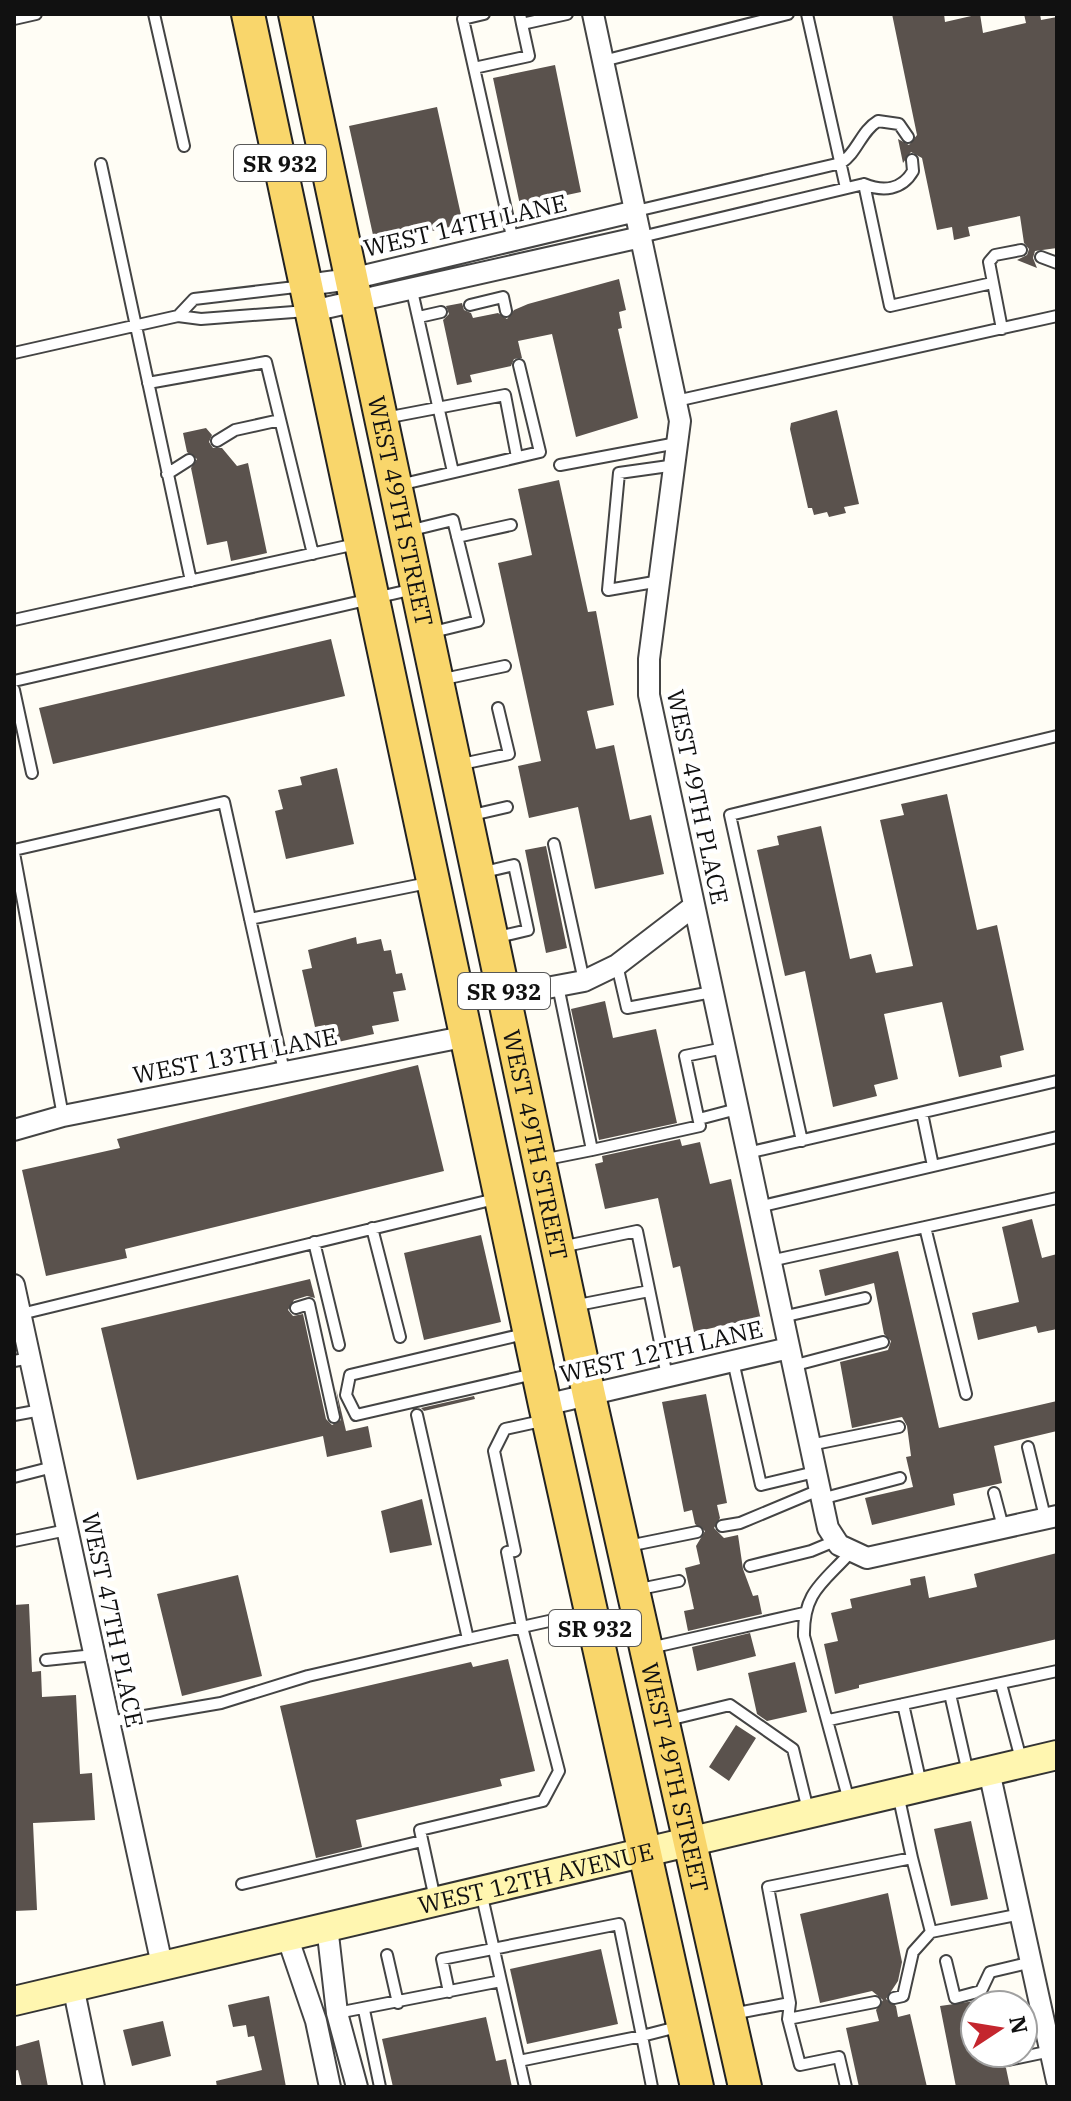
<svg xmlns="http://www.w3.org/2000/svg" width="1071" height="2101" font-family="'IBM Plex Serif',serif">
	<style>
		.building { fill: #5a524d }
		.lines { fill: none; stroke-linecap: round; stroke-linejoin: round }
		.lane-casing { stroke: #444; stroke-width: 14 }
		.street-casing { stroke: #444; stroke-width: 24 }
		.secondary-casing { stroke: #333; stroke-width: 32 }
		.primary-casing { stroke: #222; stroke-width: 36 }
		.lane { stroke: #fff; stroke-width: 10 }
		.street { stroke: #fff; stroke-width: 20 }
		.secondary { stroke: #fff6b0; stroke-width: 28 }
		.primary { stroke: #f9d66b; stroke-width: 32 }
		.labels { text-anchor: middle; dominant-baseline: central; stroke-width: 8; stroke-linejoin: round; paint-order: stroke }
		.shield { fill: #fff; stroke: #585858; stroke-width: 2 }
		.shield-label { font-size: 22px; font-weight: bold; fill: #111 }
		.street-label { font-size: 24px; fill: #111; stroke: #fff }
	</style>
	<rect width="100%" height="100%" fill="#fffdf5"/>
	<path class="building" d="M892,14H944L945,22L980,14L983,33L1026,23L1024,14H1040L1041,20L1057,17V248L1035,251L1033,258L1037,268L1017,260L1027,255L1029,249L1024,243L1020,216L968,227L970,236L954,240L952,227L937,230L922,158L911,152L903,163L898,139L909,145L917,135Z
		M555,65L581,192L520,205L493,78Z
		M437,107L463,224L375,244L349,126Z
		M619,279L626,310L619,312L622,328L618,329L638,418L576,437L552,334L518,341L522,358L514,359L511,366L470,375L472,382L457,385L443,320L449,314L446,306L462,303L464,310L471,313L473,318L498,313L507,319L514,310L528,304Z
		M837,410L859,504L844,507L846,513L829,517L827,512L814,515L812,508H808L790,429L791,423Z
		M206,428L212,435L209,442L213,448H222L237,466L248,463L267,553L231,561L227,541L207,545L191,468L197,459L187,452L183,433Z
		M559,480L588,612L596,611L614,705L587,711L596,749L614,745L630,820L651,815L664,874L595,889L578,807L529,818L518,766L541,761L498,563L532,555L518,489Z
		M331,639L345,696L53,764L39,708Z
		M337,768L354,844L286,859L275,811L283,809L278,790L302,785L300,777Z
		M947,794L977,930L997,925L1024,1050L1000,1056L1002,1067L959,1077L942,1002L884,1014L898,1079L874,1085L877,1096L833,1107L805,971L785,976L757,850L779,845L777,836L821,826L850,959L871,954L876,973L913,966L880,820L904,815L901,804Z
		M546,846L567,948L546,953L525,850Z
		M356,937L357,944L381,939L384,951L391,950L396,974L402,973L406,990L393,992L399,1021L372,1026L374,1034L329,1044L325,1025L315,1027L302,970L312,968L308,950Z
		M605,1001L613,1038L656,1029L677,1123L599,1140L571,1009Z
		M418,1065L444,1171L125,1249L127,1258L46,1276L22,1170L120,1148L117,1139Z
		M680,1139L682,1146L700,1142L710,1184L731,1179L763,1330L742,1334L739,1322L694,1332L680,1266L673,1268L658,1198L605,1209L595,1164L603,1162L602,1156Z
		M1032,1219L1042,1258L1057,1254V1329L1038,1333L1036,1326L978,1340L972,1313L1019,1302L1002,1227Z
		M481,1235L501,1322L424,1340L404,1253Z
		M898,1251L939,1428L1057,1401V1431L994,1446L1002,1483L953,1494L955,1505L872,1525L865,1498L913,1487L906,1457L911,1456L907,1426L902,1417L852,1428L840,1362L888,1350L891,1341L884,1334L874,1283L825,1296L819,1270Z
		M310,1279L315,1298L307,1296L294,1300L288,1310L293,1316L303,1314L326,1419L332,1425L341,1420L336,1389L346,1431L368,1426L372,1447L327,1457L323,1436L137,1480L101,1328Z
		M706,1394L727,1503L717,1505L720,1518L714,1528L724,1538L738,1535L743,1569L753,1596L758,1595L762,1614L688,1631L684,1611L694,1609L685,1568L700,1564L696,1546L705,1531L695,1524L692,1510L684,1512L662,1402Z
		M474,1396L475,1399L424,1411L421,1408Z
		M422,1499L432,1545L390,1553L381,1511Z
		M1057,1553V1639L859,1685V1688L835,1694L824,1644L838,1641L831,1613L852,1608L850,1599L911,1585L910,1579L925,1576L929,1598L977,1587L974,1574Z
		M238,1575L262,1676L182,1696L157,1594Z
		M29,1604L32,1672L41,1671L42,1697L76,1695L80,1774L92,1773L95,1820L33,1823L37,1910L14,1911V1605Z
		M750,1633L756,1656L697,1671L692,1647Z
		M508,1659L535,1771L500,1779L502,1786L356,1820L362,1847L316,1858L280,1706L471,1662L473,1667Z
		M795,1662L807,1712L767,1721L757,1714L748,1673Z
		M736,1725L756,1738L729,1781L709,1767Z
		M971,1821L988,1899L951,1906L934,1829Z
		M888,1893L902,1962L898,1981L886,1999L896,2006L898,2017L910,2014L927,2087H859L846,2028L879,2021L876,2010L883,2000L872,1991L820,2003L800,1914Z
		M601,1949L618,2024L527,2044L510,1969Z
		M269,1996L286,2087H217L216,2081L262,2070L254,2036L248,2037L246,2025L233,2027L228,2005Z
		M975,2001V2053H1003L1000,2062L1006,2068L1010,2087H956L940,2006Z
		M486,2017L496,2061L506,2059L512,2087H393L382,2039Z
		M163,2021L171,2056L132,2066L123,2030Z
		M39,2040L48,2087H22L18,2070L14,2071V2047Z"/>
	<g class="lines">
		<defs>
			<path id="lane" d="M154,14L184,146
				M484,14L463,19L513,241
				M520,14L522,24L567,14
				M807,14L846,188
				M14,19L36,14
				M603,61L788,14
				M474,68L529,56L522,24
				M101,164L191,581
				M864,184C883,192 902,190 913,171L912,160
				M636,211L841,163C857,153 861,131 878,121L899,124L908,137
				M641,237L864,184L890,306L992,283
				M1041,257L1057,263
				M412,291L453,472
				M470,305L503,297L506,311
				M178,316L194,299L304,286
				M419,317L441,312
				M1002,329L989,262L995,255L1021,250
				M14,353L178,316L201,319L307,311
				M148,383L266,362L313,554
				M676,401L1057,316
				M385,418L505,395L517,457
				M217,441L235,430L280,420
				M560,465L677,443
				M167,474L189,460
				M399,485L540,452L519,365
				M408,531L453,520L478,621L433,632
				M457,537L511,525
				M660,581L608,590L619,473L676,465
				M14,620L356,544
				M439,680L505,666
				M14,681L414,589
				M14,690L32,773
				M457,765L509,754L498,708
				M468,816L507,807
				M554,844L584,981
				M14,850L224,802L284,1071
				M14,853L63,1116
				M480,873L514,865L528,930L494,938
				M250,919L428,883
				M617,965L627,1008L712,992
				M922,1113L933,1166
				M699,1119L737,1109
				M802,1141L730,815L1057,736
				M592,1150L700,1126L685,1056L724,1048
				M747,1153L1057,1081
				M542,1160L592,1150L558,986
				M758,1207L1057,1137
				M925,1227L966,1394
				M372,1228L400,1337
				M314,1242L339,1345
				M561,1247L637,1231L667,1376
				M770,1261L1057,1198
				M573,1306L649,1291
				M296,1308L309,1304L334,1417
				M21,1314L495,1199
				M782,1317L865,1298
				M524,1334L350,1375L346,1395L356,1415L534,1374
				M14,1361L30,1358
				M733,1361L761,1485L815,1472
				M792,1366L883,1342
				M14,1415L41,1410
				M417,1415L468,1639L522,1627L507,1552L515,1551L494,1451L505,1429L546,1420
				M810,1445L899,1427
				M1028,1447L1045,1517
				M14,1477L53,1467
				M994,1493L1003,1527
				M821,1499L900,1478
				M722,1526L740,1523L819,1490
				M14,1541L67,1530
				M628,1546L697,1532
				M750,1566L811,1551L835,1541
				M635,1590L679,1581
				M650,1648L804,1613
				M46,1660L94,1655
				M1001,1684L1022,1763
				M950,1694L968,1773
				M903,1704L921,1784
				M668,1720L730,1705L793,1749L808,1810
				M829,1720L1057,1671
				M109,1722L221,1703L308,1676L468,1639
				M898,1794L912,1858
				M849,1801L804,1636C803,1592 823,1583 850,1553
				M242,1884L422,1841
				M435,1899L420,1830L543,1801L559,1771L522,1627L585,1613
				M387,1955L398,2003
				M946,1961L955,1998L981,1991L990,1972L1032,1962
				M501,1981L525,2087
				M449,1992L442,1959L619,1924L642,2036L519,2061
				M894,1998L903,1996L913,1952L931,1932
				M790,2003L768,1887L912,1858L931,1932L1021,1914
				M364,2010L380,2087
				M337,2013L501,1981L481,1892
				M732,2014L790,2003L788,2019L800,2065L839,2057L846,2087
				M788,2019L875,2002
				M1008,2060L1051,2051
				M652,2087L642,2036L681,2026"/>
			<path id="street" d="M593,14L680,421L649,659V695L828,1528L839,1545L867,1558L1057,1516
				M306,285L351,279L636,211
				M312,311L641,237
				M504,996L584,981L617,965L694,906
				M14,1130L63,1116L468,1036
				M14,1285L162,1965
				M545,1405L789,1348
				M989,1771L1057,2081
				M327,1926L337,2013L357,2087
				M287,1936L316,2021L330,2087
				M73,1986L94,2087"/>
			<g id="secondary">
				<path id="s1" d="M14,2001L1057,1755"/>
			</g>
			<g id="primary">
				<path d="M248,14L545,1405L697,2087"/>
				<path id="s2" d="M295,14L589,1395L745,2087"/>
			</g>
		</defs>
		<use href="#lane" class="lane-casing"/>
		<use href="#street" class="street-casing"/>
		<use href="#secondary" class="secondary-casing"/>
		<use href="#primary" class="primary-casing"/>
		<use href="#lane" class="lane"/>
		<use href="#street" class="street"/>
		<use href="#secondary" class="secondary"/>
		<use href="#primary" class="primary"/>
	</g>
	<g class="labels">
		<g class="shield">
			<rect x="234" y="145" width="92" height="36" rx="6"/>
			<rect x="458" y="973" width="92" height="36" rx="6"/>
			<rect x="549" y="1610" width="92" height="36" rx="6"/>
		</g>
		<g class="shield-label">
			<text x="280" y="163">SR 932</text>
			<text x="504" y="991">SR 932</text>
			<text x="595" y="1628">SR 932</text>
		</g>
		<g class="street-label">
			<text transform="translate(465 225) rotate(-13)">WEST 14TH LANE</text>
			<text stroke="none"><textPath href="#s2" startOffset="508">WEST 49TH STREET</textPath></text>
			<text transform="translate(698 797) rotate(78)">WEST 49TH PLACE</text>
			<text transform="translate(235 1055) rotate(-11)">WEST 13TH LANE</text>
			<text stroke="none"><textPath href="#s2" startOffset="1156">WEST 49TH STREET</textPath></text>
			<text transform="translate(661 1351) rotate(-13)">WEST 12TH LANE</text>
			<text transform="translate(113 1620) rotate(78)">WEST 47TH PLACE</text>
			<text stroke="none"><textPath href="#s2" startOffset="1804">WEST 49TH STREET</textPath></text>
			<text stroke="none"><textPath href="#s1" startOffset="536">WEST 12TH AVENUE</textPath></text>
		</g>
	</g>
	<rect width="1071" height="2101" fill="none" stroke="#111111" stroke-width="32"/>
	<g transform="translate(999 2029) rotate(78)"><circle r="38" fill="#ffffff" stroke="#a0a0a0" stroke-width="2"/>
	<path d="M0-6L14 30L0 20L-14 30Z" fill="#c4262e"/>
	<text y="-12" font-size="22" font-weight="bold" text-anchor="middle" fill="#111111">N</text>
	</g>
</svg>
